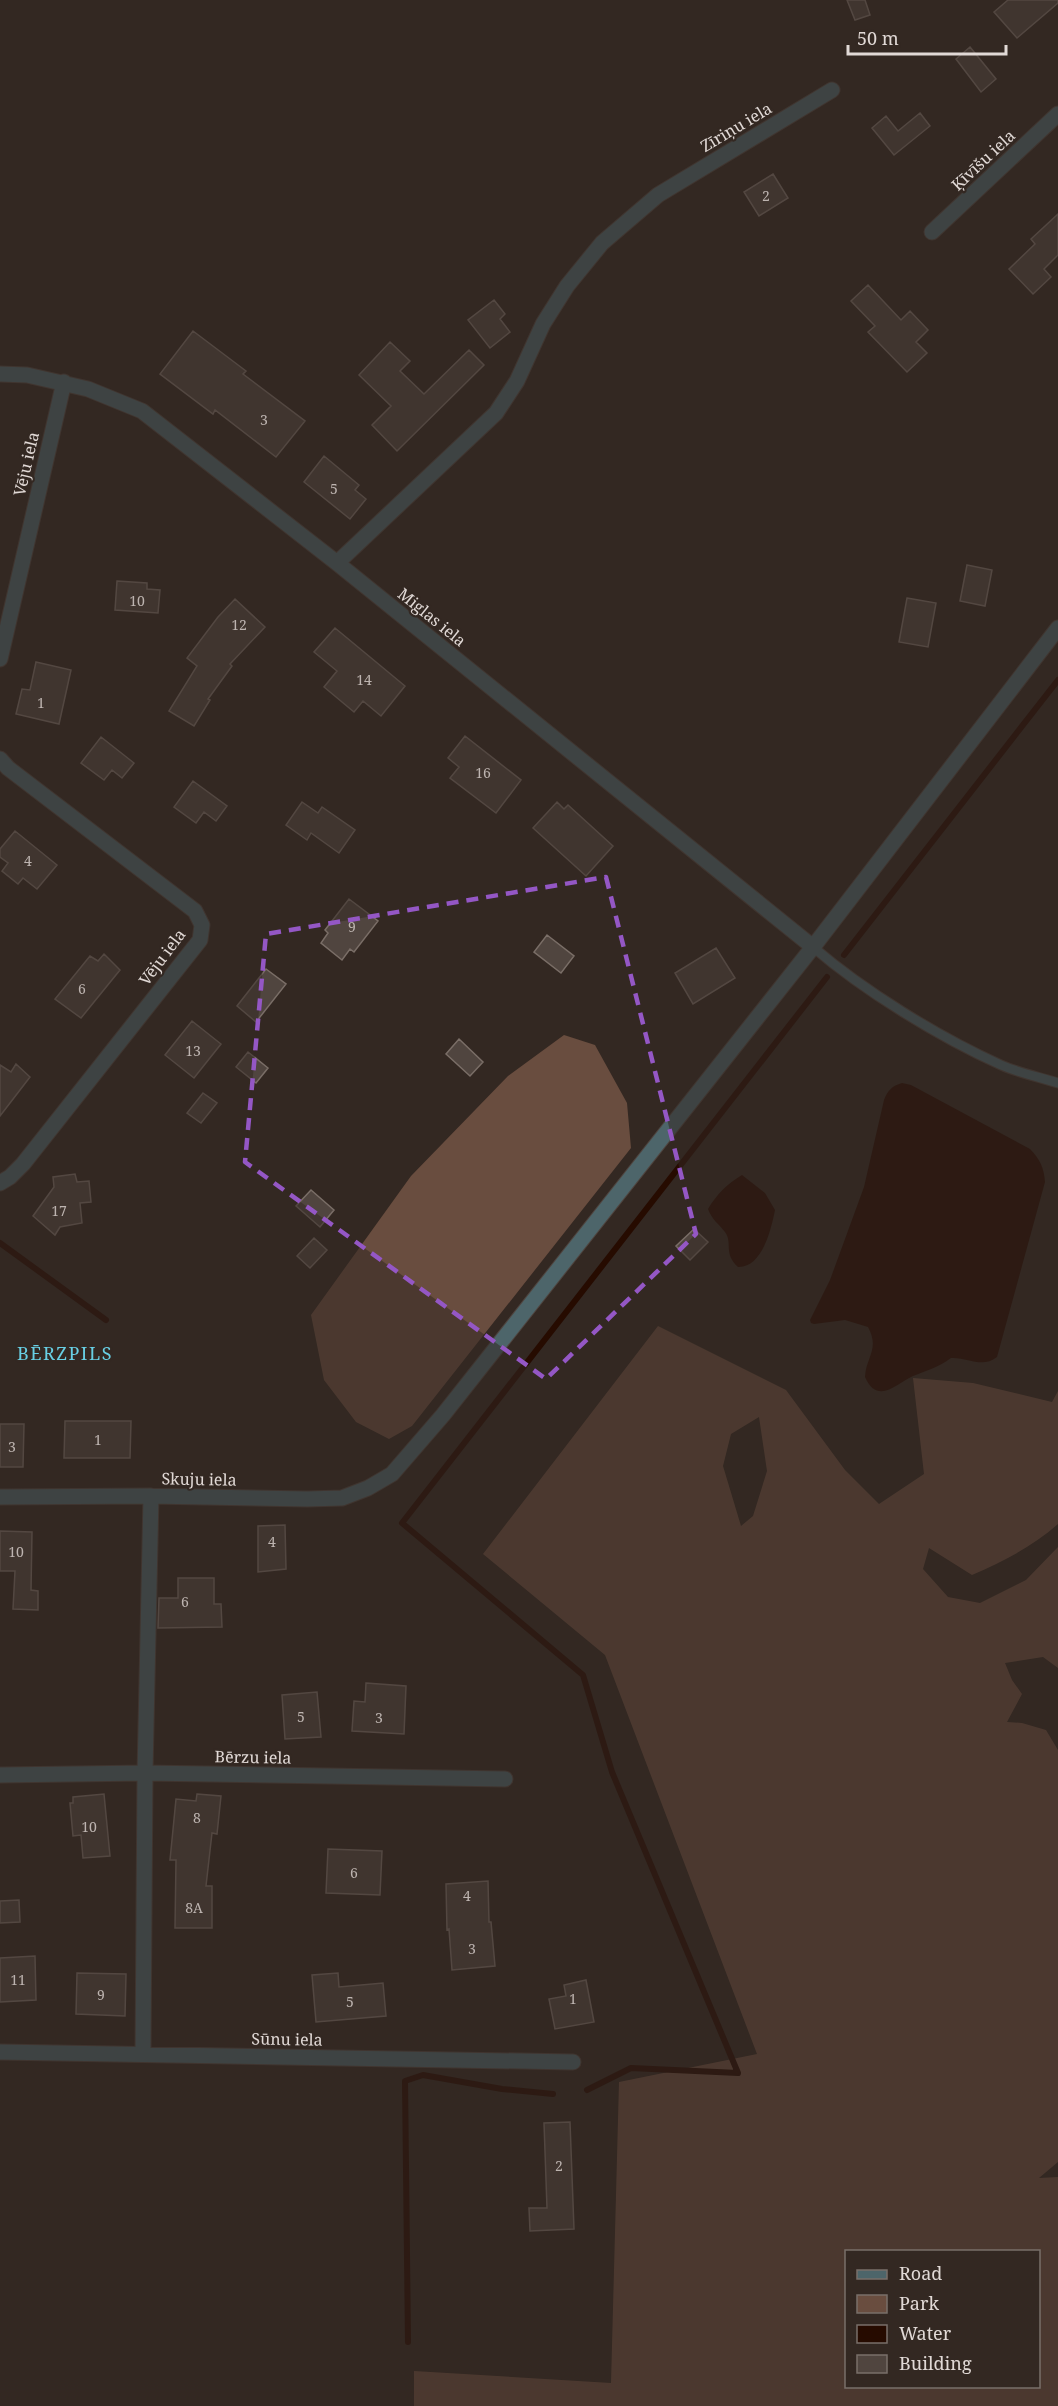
<svg xmlns="http://www.w3.org/2000/svg" width="1058" height="2406" font-family="'Noto Serif',serif">
	<style>
		.green { fill: #694d3f; fill-rule: evenodd }
		.water { fill: #260b00 }
		.lines { fill: none; stroke-linecap: round; stroke-linejoin: round }
		.stream { stroke: #260b00; stroke-width: 6 }
		.building { fill: #50453f; stroke: #7a6e67; stroke-width: 1.5 }
		.service-casing { stroke: #4f443f; stroke-width: 11 }
		.minor-casing { stroke: #4f443f; stroke-width: 17 }
		.service { stroke: #4d656a; stroke-width: 9 }
		.minor { stroke: #4d656a; stroke-width: 15 }
		.marked { fill: none; stroke: #9457c5; stroke-width: 4.5; stroke-dasharray: 12 8; stroke-linejoin: round }
		.labels { text-anchor: middle; dominant-baseline: central; stroke-width: 4.5; stroke-linejoin: round; paint-order: stroke }
		.number-label { font-size: 14px; fill: #bdb4b0 }
		.street-label { font-size: 16px; fill: #e1d9d6; stroke: #332822 }
		.neighbourhood-label { font-size: 18px; letter-spacing: 1.5px; fill: #68cfe4; stroke: #332822 }
	</style>
	<rect width="100%" height="100%" fill="#332822"/>
	<path class="green" d="M564,1035L595,1045L627,1103L631,1148L412,1426L389,1439L356,1422L324,1380L311,1315L411,1176L508,1076Z
		M658,1326L786,1390L845,1470L879,1504L924,1474L913,1378L973,1383L1052,1402L1058,1391V1524C1032,1547 1004,1561 972,1575L929,1548L923,1569L948,1597L980,1603L1026,1580L1058,1547V1668L1043,1657L1005,1663L1012,1680L1022,1694L1007,1722L1022,1723L1046,1730L1058,1750V2162L1039,2178L1058,2177V2406H414V2371L611,2383L619,2082L757,2054L605,1655L483,1554ZM759,1417L767,1471L753,1516L741,1526L723,1466L731,1434ZM846,2252H1038V2386H846Z"/>
	<path class="water" d="M902,1083L911,1085L1030,1149C1040,1159 1044,1168 1045,1182L997,1357C982,1369 968,1357 951,1358C937,1368 928,1370 913,1376C897,1383 878,1406 865,1377C866,1357 880,1349 868,1327L845,1320L814,1324L811,1323L810,1320L830,1280L864,1187L884,1100C888,1090 892,1086 902,1083Z
		M742,1175L765,1193L775,1210C771,1230 762,1268 738,1267C723,1253 733,1243 725,1232C719,1224 712,1220 708,1209C717,1194 727,1184 742,1175Z"/>
	<g class="lines">
		<path class="stream" d="M844,955L1058,680
			M0,1243L106,1320
			M587,2090L631,2068L738,2073L612,1772L583,1675L402,1523L827,977
			M408,2342L405,2081L423,2075L502,2089L553,2094"/>
	</g>
	<path class="building" d="M847,0H865L870,15L855,20Z
		M1008,0H1058V3L1017,38L994,12Z
		M970,47L996,79L981,92L956,59Z
		M920,113L930,126L894,155L872,128L886,116L898,131Z
		M773,174L788,198L759,216L744,192Z
		M1058,214V255L1044,269L1051,277L1033,294L1009,269L1035,244L1031,239Z
		M868,285L901,320L910,311L928,330L916,342L927,353L907,372L868,332L875,326L851,301Z
		M494,300L505,314L500,319L510,332L490,348L468,320Z
		M193,331L246,371L243,374L305,421L276,457L215,410L213,414L160,374Z
		M390,342L410,361L400,371L424,394L469,350L484,365L397,451L372,425L391,406L359,375Z
		M324,456L359,485L355,490L366,499L350,519L304,482Z
		M967,565L992,570L985,606L960,601Z
		M117,581L147,583V589L160,590L158,613L115,610Z
		M907,598L936,603L928,647L899,642Z
		M235,599L265,627L230,664L232,666L208,699L210,700L194,726L169,711L197,666L187,658L218,617Z
		M335,628L405,686L381,716L363,701L354,712L324,687L337,671L314,652Z
		M36,662L71,670L59,724L16,714L22,689L30,690Z
		M465,736L521,780L496,813L450,778L459,767L448,758Z
		M101,737L134,763L122,778L112,770L104,780L81,763Z
		M193,781L227,806L216,821L204,812L196,823L174,807Z
		M302,802L318,813L322,807L355,830L339,853L311,833L307,840L286,825Z
		M557,802L564,809L568,805L613,846L586,876L533,828Z
		M15,831L57,865L37,889L23,878L18,884L2,871L8,863L0,857V849Z
		M349,899L378,921L354,952L350,949L342,960L321,943L328,933L325,930Z
		M547,935L574,956L561,973L534,952Z
		M716,948L735,978L693,1004L675,973Z
		M104,954L120,970L81,1018L55,999L90,956L98,961Z
		M266,969L286,984L256,1022L237,1006Z
		M192,1021L221,1044L194,1078L165,1055Z
		M459,1039L483,1062L470,1076L446,1054Z
		M248,1052L268,1068L256,1083L236,1067Z
		M16,1064L30,1077L0,1116V1065L11,1072Z
		M203,1093L217,1103L201,1123L187,1113Z
		M75,1174L77,1182L89,1181L91,1202L80,1203L82,1223L60,1227L55,1235L33,1216L54,1187L53,1177Z
		M311,1190L334,1210L320,1227L296,1206Z
		M694,1229L708,1242L690,1260L676,1246Z
		M314,1238L327,1250L310,1268L297,1256Z
		M65,1421H131L130,1458H64Z
		M0,1424H24L23,1467H0Z
		M285,1525L286,1569L258,1572V1526Z
		M0,1531L32,1532L31,1590L38,1591V1610L13,1609L15,1571H0Z
		M178,1578H214V1604H221L222,1627L158,1628L159,1598H178Z
		M366,1683L406,1686L404,1734L352,1731L354,1701L365,1702Z
		M317,1692L321,1737L285,1739L282,1695Z
		M104,1794L110,1856L83,1858L81,1835L73,1836L70,1803H73V1797Z
		M197,1794L221,1796L217,1834L212,1833L206,1886H212V1928H175L176,1860H170L176,1799L196,1801Z
		M328,1849L382,1851L380,1895L326,1893Z
		M488,1881L489,1922H491L495,1966L452,1970L449,1929L447,1930L446,1884Z
		M19,1900L20,1922L0,1923V1901Z
		M35,1956L36,2000L0,2002V1958Z
		M77,1973L126,1974L125,2016L76,2014Z
		M338,1973L339,1987L383,1983L386,2016L316,2022L312,1975Z
		M586,1980L594,2022L555,2029L549,1999L566,1996L564,1985Z
		M570,2122L574,2229L530,2231L529,2208H547L544,2123Z"/>
	<g class="lines">
		<defs>
			<path id="service" d="M813,947C864,991 939,1037 1001,1065C1019,1073 1039,1077 1058,1083"/>
			<path id="minor" d="M932,232L1058,114
				M0,374L27,375L88,389L142,411L337,563L813,947
				M337,563L496,413L517,381L543,324L567,286L602,243L658,195L832,90
				M0,659L64,382
				M0,759L8,768L195,911L202,925L200,940L23,1164L10,1177L0,1183
				M0,1497L151,1496L307,1499L342,1498L368,1488L392,1474L443,1415L813,947L1058,628
				M0,1775L145,1773L505,1779
				M0,2052L573,2062
				M143,2054L145,1773L151,1496"/>
		</defs>
		<use href="#service" class="service-casing"/>
		<use href="#minor" class="minor-casing"/>
		<use href="#service" class="service"/>
		<use href="#minor" class="minor"/>
	</g>
	<path d="M0 0H1058V2406H0ZM606,877L696,1234L546,1379L245,1162L266,934Z" fill="#332822" fill-opacity=".55" fill-rule="evenodd"/>
	<path class="marked" d="M606,877L696,1234L546,1379L245,1162L266,934Z"/>
	<g class="labels">
		<g class="number-label">
			<text x="766" y="195">2</text>
			<text x="264" y="419">3</text>
			<text x="334" y="488">5</text>
			<text x="137" y="600">10</text>
			<text x="239" y="624">12</text>
			<text x="364" y="679">14</text>
			<text x="41" y="702">1</text>
			<text x="483" y="772">16</text>
			<text x="28" y="860">4</text>
			<text x="352" y="926">9</text>
			<text x="82" y="988">6</text>
			<text x="193" y="1050">13</text>
			<text x="59" y="1210">17</text>
			<text x="98" y="1439">1</text>
			<text x="12" y="1446">3</text>
			<text x="272" y="1541">4</text>
			<text x="16" y="1551">10</text>
			<text x="185" y="1601">6</text>
			<text x="301" y="1716">5</text>
			<text x="379" y="1717">3</text>
			<text x="197" y="1817">8</text>
			<text x="89" y="1826">10</text>
			<text x="354" y="1872">6</text>
			<text x="467" y="1895">4</text>
			<text x="194" y="1907">8A</text>
			<text x="472" y="1948">3</text>
			<text x="18" y="1979">11</text>
			<text x="101" y="1994">9</text>
			<text x="573" y="1998">1</text>
			<text x="350" y="2001">5</text>
			<text x="559" y="2165">2</text>
		</g>
		<g class="street-label">
			<text transform="translate(736 127) rotate(-31)">Zīriņu iela</text>
			<text transform="translate(983 160) rotate(-43)">Ķīvīšu iela</text>
			<text transform="translate(26 464) rotate(-77)">Vēju iela</text>
			<text transform="translate(432 617) rotate(39)">Miglas iela</text>
			<text transform="translate(162 957) rotate(-53)">Vēju iela</text>
			<text transform="translate(199 1479) rotate(1)">Skuju iela</text>
			<text transform="translate(253 1757) rotate(1)">Bērzu iela</text>
			<text transform="translate(287 2039) rotate(1)">Sūnu iela</text>
		</g>
		<g class="neighbourhood-label">
			<text x="65" y="1353">BĒRZPILS</text>
		</g>
	</g>
	<rect x="845" y="2250" width="195" height="138" fill="#332822" stroke="#796f6a" stroke-width="1.5"/>
	<rect x="857" y="2270" width="30" height="9" fill="#4d656a" stroke="#796f6a" stroke-width="1.5"/>
	<text x="899" y="2280" font-size="18" fill="#e1d9d6">Road</text>
	<rect x="857" y="2295" width="30" height="18" fill="#694d3f" stroke="#796f6a" stroke-width="1.5"/>
	<text x="899" y="2310" font-size="18" fill="#e1d9d6">Park</text>
	<rect x="857" y="2325" width="30" height="18" fill="#260b00" stroke="#796f6a" stroke-width="1.5"/>
	<text x="899" y="2340" font-size="18" fill="#e1d9d6">Water</text>
	<rect x="857" y="2355" width="30" height="18" fill="#50453f" stroke="#796f6a" stroke-width="1.5"/>
	<text x="899" y="2370" font-size="18" fill="#e1d9d6">Building</text>
	<path d="M848 45v9h158v-9" fill="none" stroke="#e1d9d6" stroke-width="3"/>
	<text x="857" y="45" font-size="18" fill="#e1d9d6" stroke="#332822" stroke-width="4.5" paint-order="stroke">50 m</text>
</svg>
